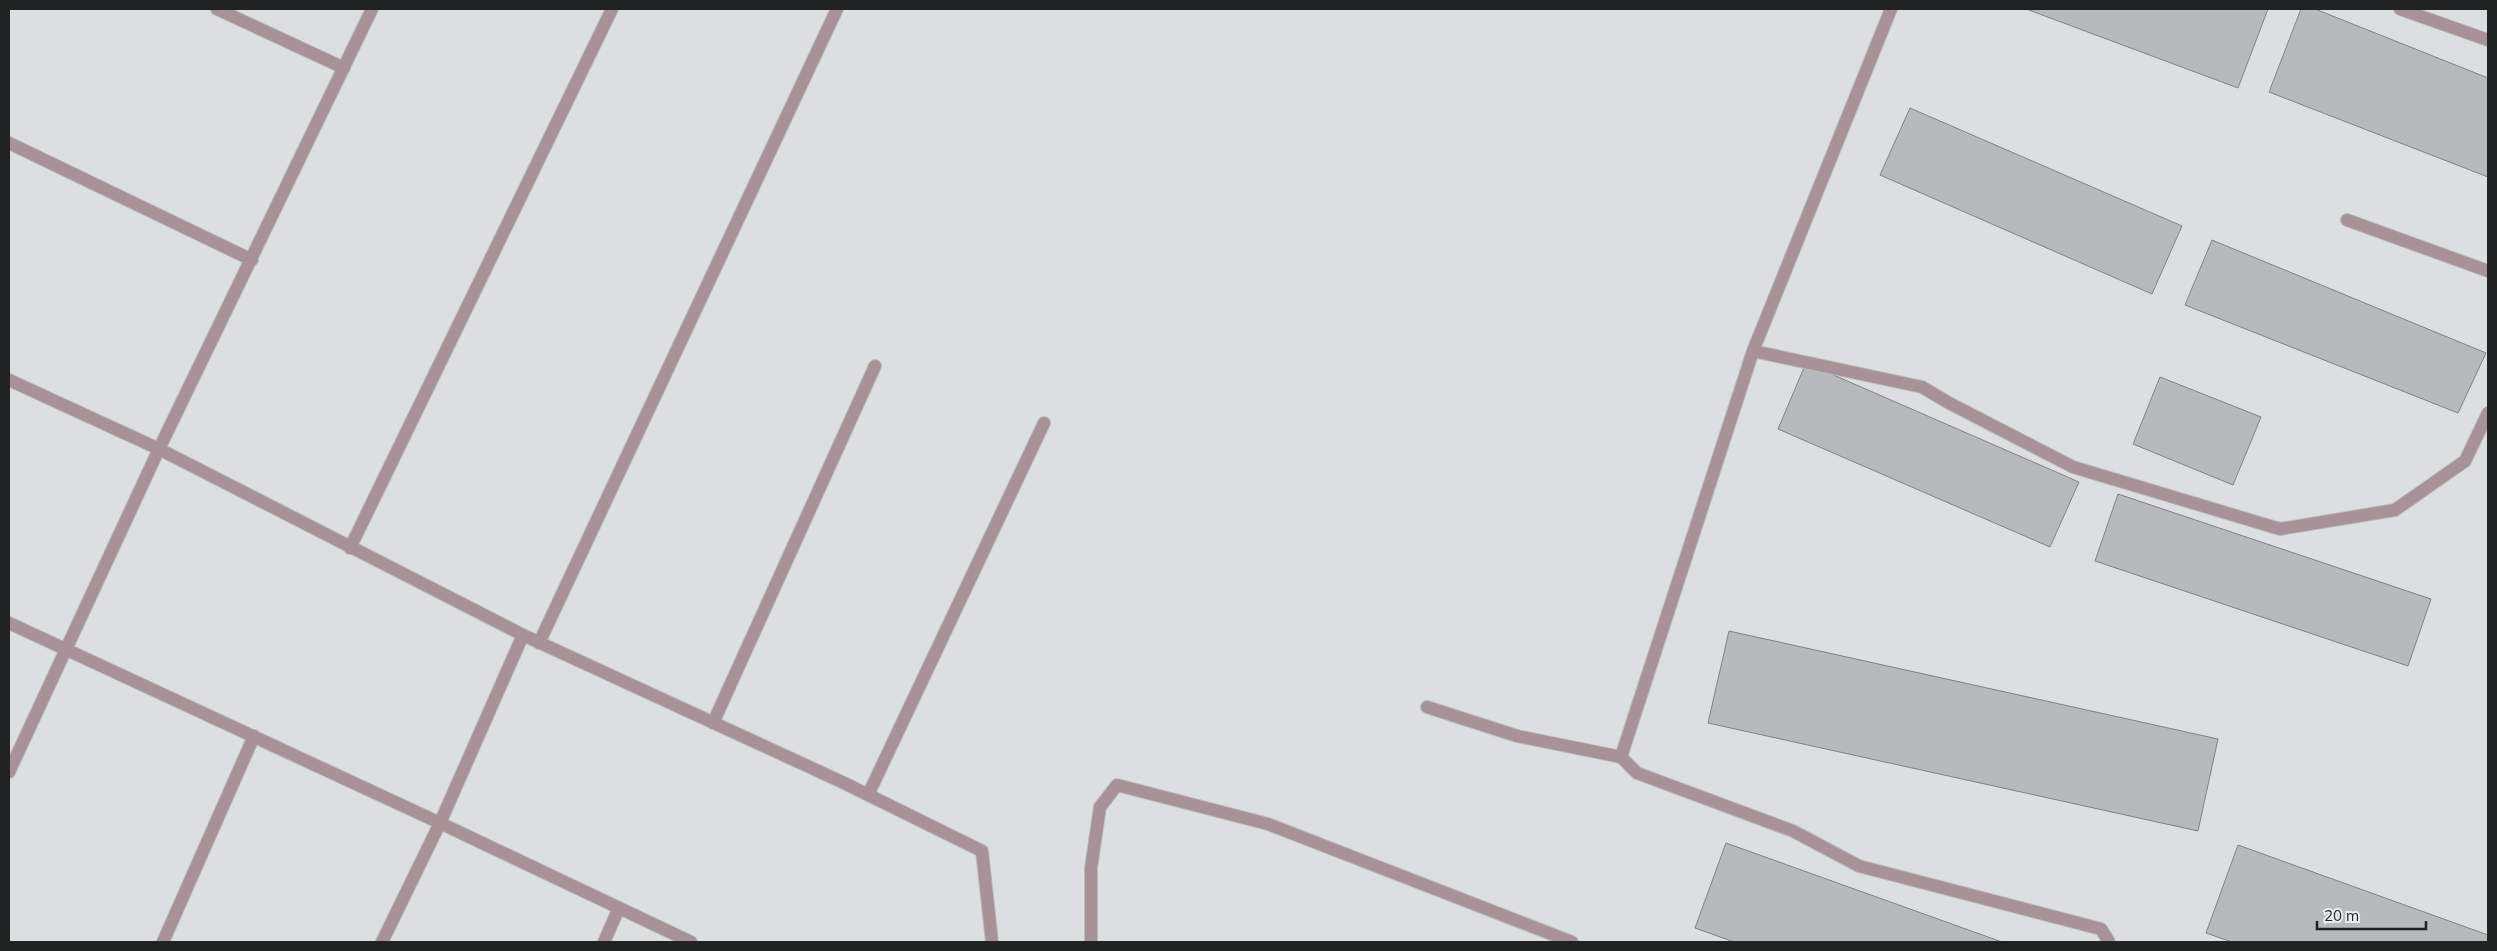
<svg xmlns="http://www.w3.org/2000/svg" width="2497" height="951" font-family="Mulish,sans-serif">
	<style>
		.building { fill: #b6babb; stroke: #7e8383 }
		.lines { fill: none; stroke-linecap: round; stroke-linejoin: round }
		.minor-casing { stroke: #babdbe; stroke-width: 14 }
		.minor { stroke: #a89197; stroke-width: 12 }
	</style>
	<rect width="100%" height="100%" fill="#dbdfe0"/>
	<path class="building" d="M2026,9H2268L2238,88Z
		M2301,9H2315L2488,78V177L2269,92Z
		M1910,108L2182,226L2152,294L1880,175Z
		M2212,240L2486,353L2458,413L2185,305Z
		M1806,363L2079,482L2050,547L1778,429Z
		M2160,377L2261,417L2233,485L2133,444Z
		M2118,494L2431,599L2408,666L2095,561Z
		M1729,631L2218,739L2198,831L1708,723Z
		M1726,843L2002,942H1734L1695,928Z
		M2238,845L2488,935V942H2232L2206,933Z"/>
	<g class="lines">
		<defs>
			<path id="minor" d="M217,9L344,68
				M2400,9L2488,40
				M9,143L252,260
				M2347,220L2488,271
				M1753,351L1922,387L1949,403L2073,467L2280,529L2395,510L2465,461L2488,413
				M9,380L159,449L523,635L842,782L982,851L992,942
				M350,548L612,9
				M9,623L440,823L691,942
				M539,643L837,9
				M1427,707L1517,736L1621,757L1637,773L1793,831L1859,866L2101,929L2109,942
				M713,723L875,366
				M1621,757L1753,351L1891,9
				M9,772L159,449L372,9
				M868,795L1044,423
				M163,942L254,736
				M382,942L440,823L523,635
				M604,942L619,908
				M1091,942V868L1100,807L1117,785L1268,824L1572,942"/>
		</defs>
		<use href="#minor" class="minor-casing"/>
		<use href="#minor" class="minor"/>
	</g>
	<rect width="2497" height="951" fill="none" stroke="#212323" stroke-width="20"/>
	<path d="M2317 921v8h109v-8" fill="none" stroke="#212323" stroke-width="2.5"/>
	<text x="2324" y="921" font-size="15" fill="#212323" stroke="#e8eded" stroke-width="4" paint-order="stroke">20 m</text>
</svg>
